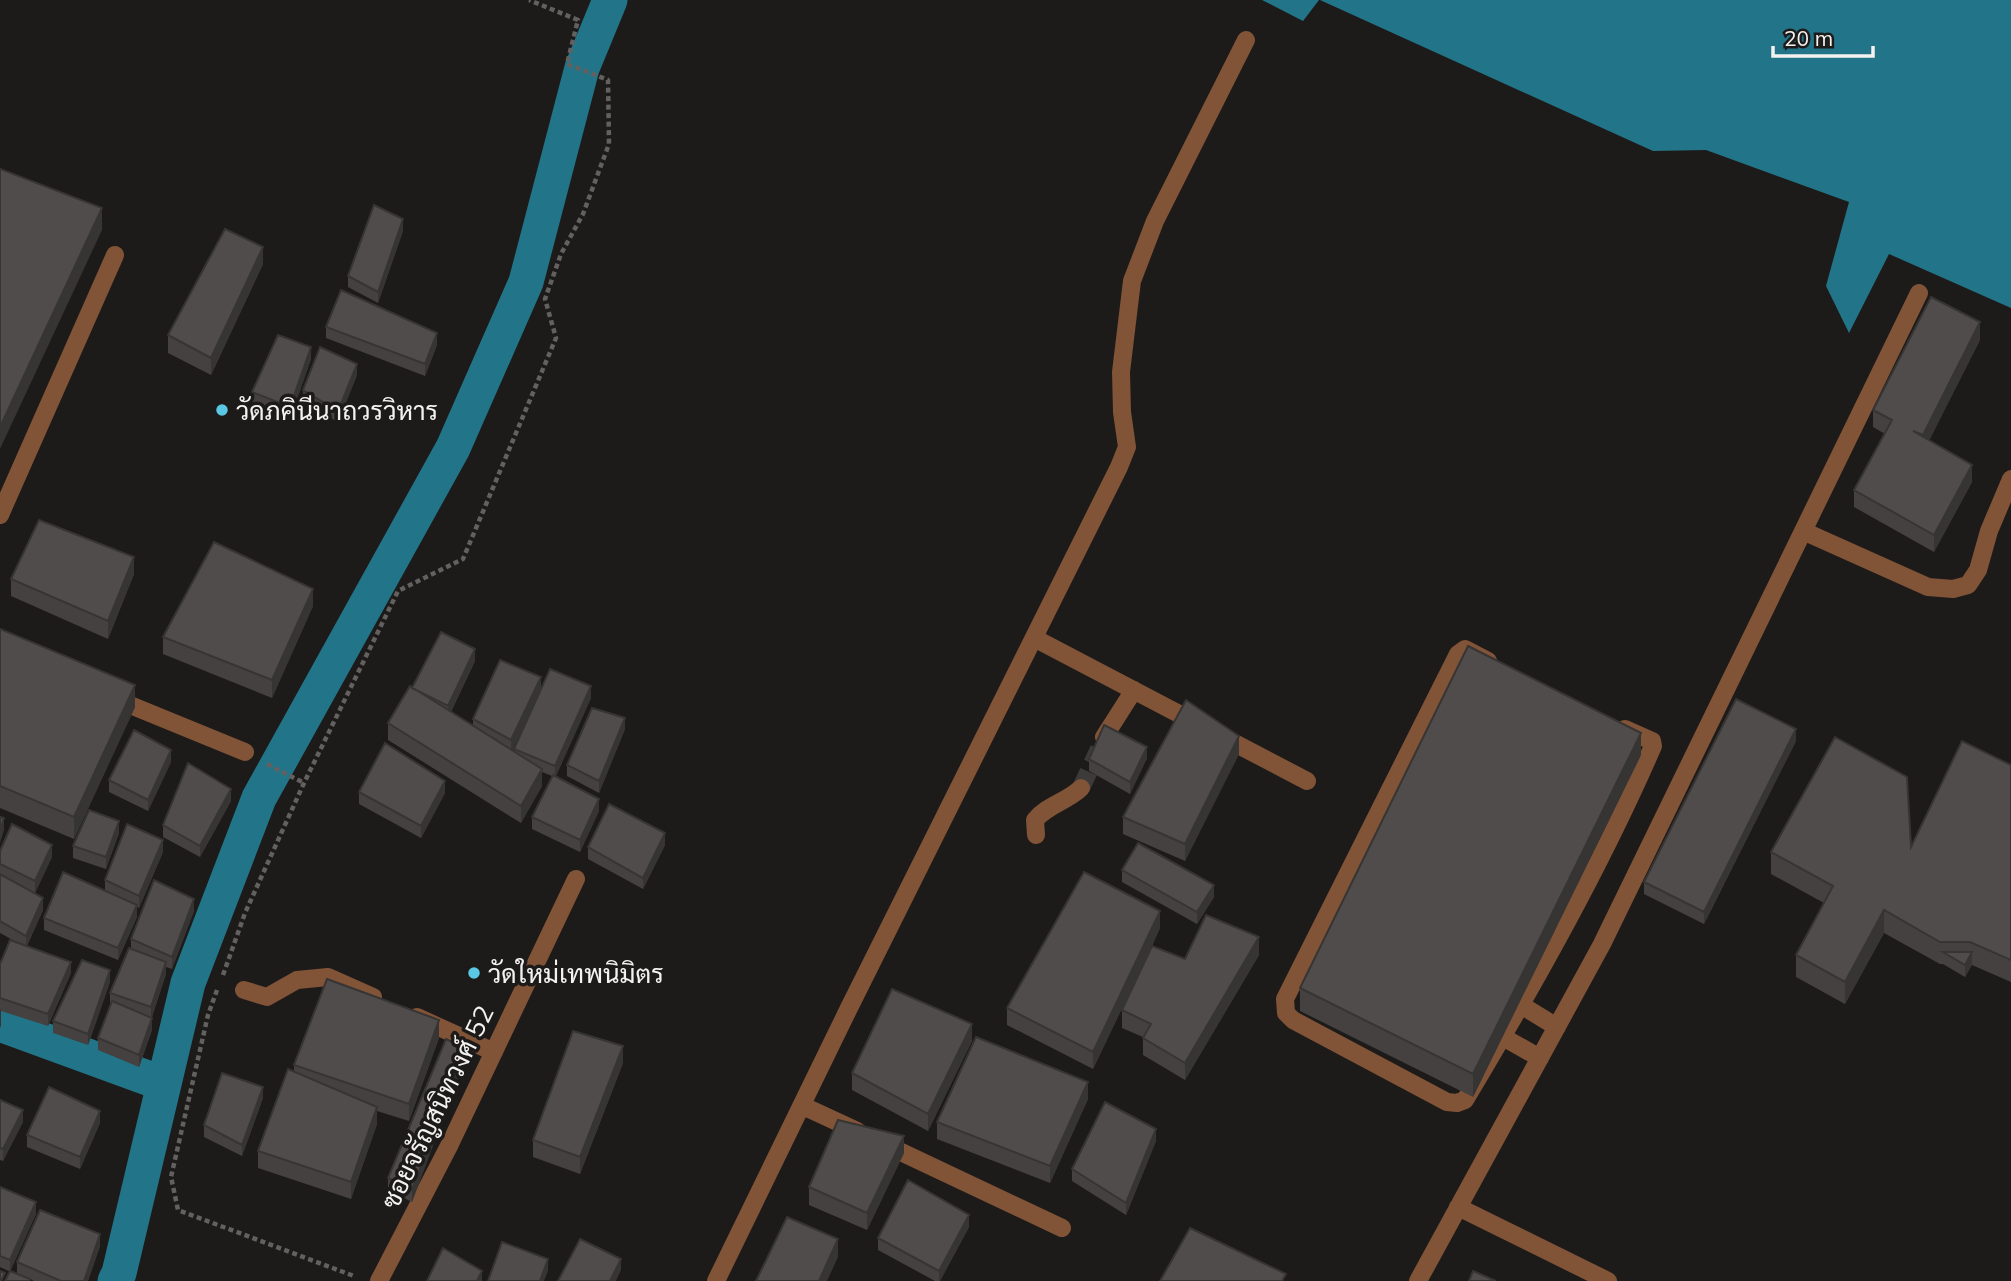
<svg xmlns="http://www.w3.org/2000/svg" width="2011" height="1281" font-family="Mulish,Sarabun,sans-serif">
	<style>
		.water { fill: #227589 }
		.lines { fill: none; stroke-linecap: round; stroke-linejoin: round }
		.canal { stroke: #227589; stroke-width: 35 }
		.minor-tunnel { stroke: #3d3b39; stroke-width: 18; stroke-dasharray: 18 9; stroke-linecap: butt }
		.path { stroke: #636160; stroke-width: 4.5; stroke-dasharray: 5 3.5; stroke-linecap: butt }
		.minor { stroke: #815337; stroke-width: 18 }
		.wall { fill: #444140; fill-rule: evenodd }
		.shaded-wall { fill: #373534 }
		.building { fill: #4f4c4b; stroke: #373534; stroke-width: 2 }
		.poi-dot { fill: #5ac8e5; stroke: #1d1b19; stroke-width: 2.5 }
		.labels { text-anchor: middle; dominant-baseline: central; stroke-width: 7; stroke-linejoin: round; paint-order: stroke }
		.poi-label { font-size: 26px; fill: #f3f2f1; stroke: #1d1b19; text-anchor: start }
		.street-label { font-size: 26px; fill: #f3f2f1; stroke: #1d1b19 }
	</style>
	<rect width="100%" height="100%" fill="#1d1b19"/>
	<path class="water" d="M1262,0H1319L1303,21Z
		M1320,0H2011V308L1889,254L1849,333L1826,286L1849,202L1706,150L1653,151Z"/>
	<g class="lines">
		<path class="canal" d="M0,1024L164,1084
			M115,1281L119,1273L188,983L259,798L453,448L526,282L582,68L610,0"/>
		<path class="minor-tunnel" d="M1081,788L1099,749"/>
		<path class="path" d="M267,764L304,783
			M223,975L245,913L304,783L398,591L463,559L556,338L545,299L561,254L583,214L609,144L608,80L567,64L578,20L529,0
			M217,990L208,1015L171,1177L178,1210L354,1276"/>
		<path class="minor" d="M0,515L115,255
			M1803,531L1928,587L1953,589L1968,585L1978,570L1989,531L2011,479
			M1034,638L1307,781
			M1488,661L1465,649L1458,654L1285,999L1286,1013L1293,1020L1447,1102L1457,1103L1465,1100C1533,986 1600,868 1653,746L1652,741L1625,729
			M113,698L245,752
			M1104,737L1134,690
			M1036,835L1035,820C1047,805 1068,801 1081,788
			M244,990L267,997L297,980L328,977L373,997
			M1521,1005L1557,1027
			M417,1017L494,1052
			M1494,1032L1540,1058
			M803,1106L857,1131
			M882,1143L1062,1228
			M1458,1207L1608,1281
			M379,1281L450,1144L576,879
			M716,1281L848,1010L1119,467L1127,447L1122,412L1121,372L1132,281L1155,221L1246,40
			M1418,1281L1602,944L1919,293"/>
	</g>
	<path class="wall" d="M403,231L378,303L348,287V276Z
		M263,264L211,375L168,353V335Z
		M326,327L437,345L425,376L326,338Z
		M1980,340L1929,440L1972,482L1934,552L1854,507V490L1885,434L1873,427V410Z
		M311,359L290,419L252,403V392Z
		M357,375L338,422L303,402V390Z
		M134,574L108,639L11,596V579Z
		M313,606L272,698L163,654V637Z
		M0,629L135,707L74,839L0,808Z
		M475,661L451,712L473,726V719L541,688L591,698L556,776L599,811L580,852L532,829V817L552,776L542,772V786L521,823L388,740V723L412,688ZM536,700L514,749V751L512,750Z
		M625,729L599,793L567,776V765Z
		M1796,741L1704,924L1644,894V882Z
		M1239,754L1185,861L1123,834V817Z
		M1641,755L1473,1097L1300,1011V988Z
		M1147,758L1130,794L1089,771V759Z
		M171,762L148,811L109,792V780Z
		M2011,765V982L1972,965L1965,977L1943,964H1940L1884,933L1845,1004L1796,977V955L1824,903L1771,874V852L1911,847Z
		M359,792L445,793L421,838L359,804Z
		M231,801L200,857L163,837V825Z
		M119,833L106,869L73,858V846Z
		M665,845L643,889L588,859V847Z
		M0,851L52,857L35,893L17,884L43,910L27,946L71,973L48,1026L1,1011V1025L0,1028V964L18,943L0,933Z
		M163,852L139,908L137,907V917L118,960L44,930V918L105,891V880Z
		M1122,870L1214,897L1197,924L1122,882Z
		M194,911L172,969L166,967V974L152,1017V1030L139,1067L98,1050V1038L111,1005H110V993L131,948V939Z
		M1160,928L1152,946L1185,959L1259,955L1185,1080L1143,1055V1037L1122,1028V1010L1149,952L1093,1069L1007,1025V1008Z
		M110,982L88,1045L53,1033V1021Z
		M439,1038L409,1121L377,1111V1124L351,1199L258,1168V1151L294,1072V1065Z
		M972,1041L928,1131L852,1090V1073Z
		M465,1059L412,1202L388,1190V1178Z
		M623,1063L580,1174L533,1157V1140Z
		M263,1098L242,1156L204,1137V1125Z
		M1088,1099L1050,1183L937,1139V1122Z
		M0,1100L23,1122L3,1161L0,1160Z
		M100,1123L80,1169L27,1147V1135Z
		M1156,1141L1126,1215L1072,1181V1169Z
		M904,1153L867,1230L809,1205V1187Z
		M0,1187L36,1214L10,1271L17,1274V1262L100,1246L88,1281H34L30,1279V1281L0,1267Z
		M969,1227L940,1281H935L878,1250V1238Z"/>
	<path class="shaded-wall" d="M102,208V230L0,449V427Z
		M403,219V231L378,303V292Z
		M263,247V264L211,375V358Z
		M1980,322V340L1923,453V435Z
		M437,333V345L425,376V364Z
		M311,347V359L290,419V407Z
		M357,364V375L338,422V411Z
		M1972,465V482L1934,552V535Z
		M134,557V574L108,639V621Z
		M313,589V606L272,698V680Z
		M475,649V661L448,718V706Z
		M541,677V689L511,751V740Z
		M135,685V707L74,839V817Z
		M591,686V698L555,778V766Z
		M625,718V729L599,793V781Z
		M1796,729V741L1704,924V912Z
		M1641,733V755L1473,1097V1074Z
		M1239,736V754L1185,861V844Z
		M1147,747V758L1130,794V782Z
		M171,750V762L148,811V800Z
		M542,769V786L521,823V806Z
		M445,781V793L421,838V826Z
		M231,789V801L200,857V846Z
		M599,799V811L580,852V840Z
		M4,818V830L0,843V831Z
		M119,821V833L106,869V857Z
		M665,833V845L643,889V878Z
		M163,840V852L139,908V896Z
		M52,845V857L35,893V881Z
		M1214,885V897L1197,924V912Z
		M43,898V910L26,948V936Z
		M194,899V911L172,969V957Z
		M137,905V917L118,960V948Z
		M1884,910V933L1845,1004V982Z
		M1160,911V928L1093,1069V1052Z
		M1259,937V955L1185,1080V1063Z
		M1972,952V964L1965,977V965Z
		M71,962V973L48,1026V1014Z
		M166,962V974L151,1019V1007Z
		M110,970V982L88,1045V1034Z
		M1,1008V1025L0,1028V1011Z
		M152,1018V1030L139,1067V1055Z
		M439,1020V1038L409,1121V1104Z
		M972,1024V1041L928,1131V1114Z
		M623,1046V1063L580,1174V1157Z
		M465,1048V1059L412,1202V1190Z
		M1088,1082V1099L1050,1183V1166Z
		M263,1087V1098L242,1156V1145Z
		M377,1107V1124L351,1199V1182Z
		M23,1110V1122L3,1161V1149Z
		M100,1111V1123L80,1169V1157Z
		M1156,1129V1141L1126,1215V1203Z
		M904,1136V1153L867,1230V1213Z
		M36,1202V1214L10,1272V1260Z
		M969,1215V1227L940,1281H939V1271Z
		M100,1234V1246L88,1281H84Z
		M838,1239V1257L827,1281H819Z
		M548,1259V1271L544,1281H540Z
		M621,1259V1270L616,1281H610Z
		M482,1271V1281H477Z"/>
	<path class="building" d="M0,169L102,208L0,427Z
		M374,205L403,219L378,292L348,276Z
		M225,229L263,247L211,358L168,335Z
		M341,290L437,333L425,364L326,327Z
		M1931,297L1980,322L1923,435L1913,431L1972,465L1934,535L1854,490L1892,420L1873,410Z
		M278,335L311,347L290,407L252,392Z
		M320,347L357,364L338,411L303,390Z
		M39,520L134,557L108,621L11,579Z
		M214,542L313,589L272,680L163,637Z
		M0,629L135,685L74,817L0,786Z
		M441,632L475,649L448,706L412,688Z
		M1468,646L1641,733L1473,1074L1300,988Z
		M500,660L541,677L511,740L473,719Z
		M550,669L591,686L555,766L514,749Z
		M410,686L542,769L521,806L388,723Z
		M1736,699L1796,729L1704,912L1644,882Z
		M1186,700L1239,736L1185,844L1123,817Z
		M592,708L625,718L599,781L567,765Z
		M1104,725L1147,747L1130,782L1089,759Z
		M134,730L171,750L148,800L109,780Z
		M1835,737L1907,777L1911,847L1962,741L2011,765V960L1970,942H1940L1884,910L1845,982L1796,955L1833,886L1771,852Z
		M385,743L445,781L421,826L359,792Z
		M188,763L231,789L200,846L163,825Z
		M553,775L599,799L580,840L532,817Z
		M609,804L665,833L643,878L588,847Z
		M89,810L119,821L106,857L73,846Z
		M0,817L4,818L0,831Z
		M12,824L52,845L35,881L0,864V851Z
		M127,824L163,840L139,896L105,880Z
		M1138,843L1214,885L1197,912L1122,870Z
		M63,872L137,905L118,948L44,918Z
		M1084,872L1160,911L1093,1052L1007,1008Z
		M0,874L43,898L26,936L0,921Z
		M154,880L194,899L172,957L131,939Z
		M1206,915L1259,937L1185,1063L1143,1038L1151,1024L1122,1010L1152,946L1185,959Z
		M10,940L71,962L48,1014L0,998V964Z
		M129,948L166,962L151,1007L110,993Z
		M1943,952H1972L1965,965Z
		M82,960L110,970L88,1034L53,1021Z
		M327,979L439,1020L409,1104L294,1065Z
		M892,989L972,1024L928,1114L852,1073Z
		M112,1001L152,1018L139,1055L98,1038Z
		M573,1031L623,1046L580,1157L533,1140Z
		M976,1037L1088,1082L1050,1166L937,1122Z
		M446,1039L465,1048L412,1190L388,1178Z
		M288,1069L377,1107L351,1182L258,1151Z
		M222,1073L263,1087L242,1145L204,1125Z
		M49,1087L100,1111L80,1157L27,1135Z
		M0,1100L23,1110L3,1149L0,1148Z
		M1105,1102L1156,1129L1126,1203L1072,1169Z
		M838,1120L904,1136L867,1213L809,1187Z
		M908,1180L969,1215L939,1271L878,1238Z
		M0,1187L36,1202L10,1260L0,1256Z
		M40,1210L100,1234L84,1281H61L17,1262Z
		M787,1217L838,1239L819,1281H756Z
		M1190,1228L1286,1274L1282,1281H1160Z
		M580,1239L621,1259L610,1281H558Z
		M502,1242L548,1259L540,1281H488Z
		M443,1248L482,1271L477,1281H427Z
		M0,1271L5,1273L1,1281H0Z
		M10,1271L30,1279L29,1281H5Z
		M1473,1271L1496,1281H1469Z"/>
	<g class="poi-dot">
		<circle cx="222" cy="410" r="7"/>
		<circle cx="474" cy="973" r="7"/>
	</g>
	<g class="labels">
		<g class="poi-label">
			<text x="236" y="410">วัดภคินีนาถวรวิหาร</text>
			<text x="488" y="973">วัดใหม่เทพนิมิตร</text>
		</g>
		<g class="street-label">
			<text transform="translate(437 1107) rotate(-64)">ซอยจรัญสนิทวงศ์ 52</text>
		</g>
	</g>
	<path d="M1773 46v10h100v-10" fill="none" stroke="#f3f2f1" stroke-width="3.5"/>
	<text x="1784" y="46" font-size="21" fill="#f3f2f1" stroke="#1d1b19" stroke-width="5" paint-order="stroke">20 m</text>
</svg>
